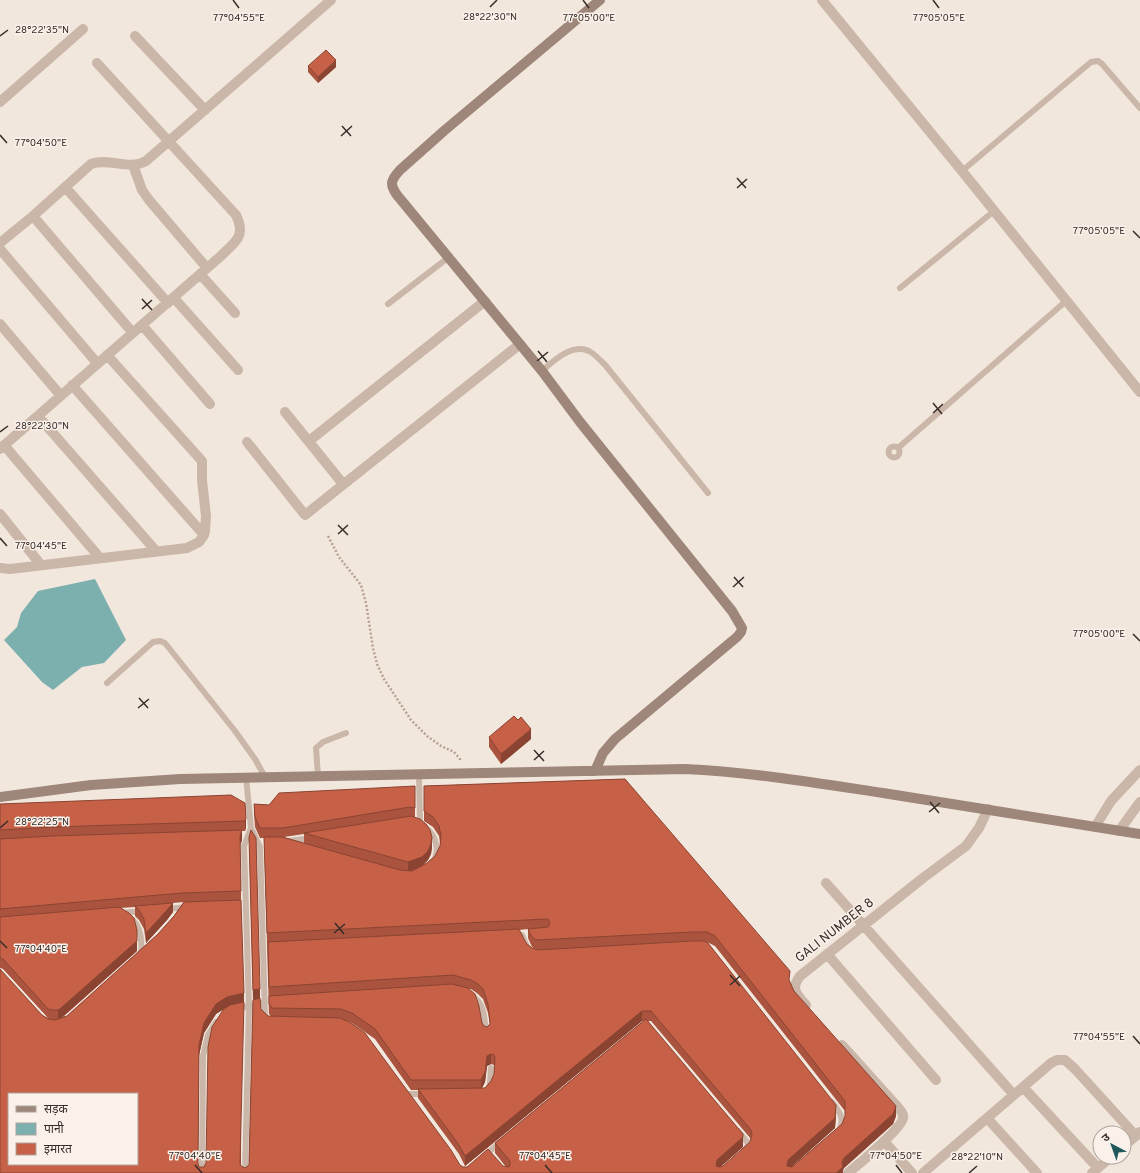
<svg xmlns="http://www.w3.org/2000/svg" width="1140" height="1173" font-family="Overpass,'Noto Sans Devanagari',sans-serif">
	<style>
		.water { fill: #7cb0af }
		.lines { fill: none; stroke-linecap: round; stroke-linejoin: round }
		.path { stroke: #b7a193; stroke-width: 2.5; stroke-dasharray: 2 2; stroke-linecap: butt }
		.lane { stroke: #cbb7a9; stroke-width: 6 }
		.street { stroke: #cbb7a9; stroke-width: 10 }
		.secondary { stroke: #9e867a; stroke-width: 10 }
		.wall { fill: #aa533e; fill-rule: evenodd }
		.shaded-wall { fill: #8b4432 }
		.building { fill: #c66148; stroke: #8b4432; fill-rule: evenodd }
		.ticks { fill: none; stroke: #382d29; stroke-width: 1.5 }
		.labels { text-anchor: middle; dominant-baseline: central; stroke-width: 3; stroke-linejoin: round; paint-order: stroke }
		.street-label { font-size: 13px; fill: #382d29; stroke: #faf2ea }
		.ticks-label { font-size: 10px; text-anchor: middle; fill: #382d29; stroke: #faf2ea; stroke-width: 3; stroke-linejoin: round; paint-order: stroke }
	</style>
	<rect width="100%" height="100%" fill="#f2e7dd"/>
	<path class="water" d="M95,579L126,640L104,663L82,667L53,690L42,682L4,640L17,627L21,613L38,591Z"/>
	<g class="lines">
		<path class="path" d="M328,536L339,557L361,585L366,603L373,648L377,664L384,679L411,720L427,736L441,746L454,752L460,759V762"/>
		<path class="lane" d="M962,171L1091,62L1098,61L1102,64L1140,108
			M900,288L994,211
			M388,304L449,257
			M542,371C553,361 572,343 589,351C596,355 601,361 606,366L708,493
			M888.5 452a5.5 5.5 0 1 1 11 0a5.5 5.5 0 1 1-11 0Z
			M898,448L1066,301
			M107,683L153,642L160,641L165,643L235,731L255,759L265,777
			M419,775L420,823
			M318,776L316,748L323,742L346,733
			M246,777L251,828L260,847L265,1016L267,1019
			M425,827C436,835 441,852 432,863
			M289,841L311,838
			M165,909L188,907
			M121,913L142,911
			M130,918C141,925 142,941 141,953
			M522,935L527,947
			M471,995C485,1003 484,1017 486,1032
			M237,1009L261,1003
			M488,1090L490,1084L491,1068
			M408,1094H424
			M832,1102C840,1112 845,1119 839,1131
			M738,1131L748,1143L747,1149L744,1152
			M485,1155L501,1142
			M202,1173L203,1056L208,1035L216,1022
			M245,1173L249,1006L244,846L251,828"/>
		<path class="street" d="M822,0L962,171L1140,392
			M135,36L205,110
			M0,102L83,29
			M133,165L142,190L149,200L207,268
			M65,187L168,303
			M33,216L133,333
			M0,243L33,216L91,164C109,157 129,171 146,161L331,0
			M0,249L97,363
			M200,274L235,313
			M174,298L238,370
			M0,324L61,396
			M142,325L210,404
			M72,385L204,535
			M285,412L343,484
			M38,416L156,551
			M309,441L485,301
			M247,442L305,515L520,344
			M4,445L100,558
			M0,449L222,255C236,241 246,236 236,215L97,63
			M0,514L41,565
			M0,568L10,569L187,548L199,542L204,535L205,531L206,516L202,480V461L107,355
			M1095,827L1111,801L1140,770
			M1119,831L1140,802
			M826,883L1014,1095
			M827,954L936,1080
			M806,1005C797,995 790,989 800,976L923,878L966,846L979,828L988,809
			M842,1045L896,1105C899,1109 904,1113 903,1118C902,1128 858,1165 848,1173
			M1023,1087L1098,1168
			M987,1118L1037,1173
			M884,1141L912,1173
			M1124,1146L1140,1132
			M923,1173L1051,1063L1057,1060H1065L1075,1069L1136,1136
			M1092,1173L1111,1157"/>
		<path class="secondary" d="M595,771L603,753L615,739L737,637L741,632L742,628L732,611L580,422L542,371L397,195C389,184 391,180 400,170L445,130L600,0
			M0,797L91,785L180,779L685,769C751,772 817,783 883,793C969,806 1054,821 1140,834"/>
	</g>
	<path class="wall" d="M308,66L336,67L318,83L308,72Z
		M489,737L531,739L501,764L489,747Z
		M625,779L790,982L794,991L896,1116L893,1124L844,1168L843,1170V1173H0L42,1015L48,1018L3,969L0,968V804L245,803L246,827L245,831H242V840L240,845L241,891V1166L245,1168L249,1165L253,1000L249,837L260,998L261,1009L268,1016H271L269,1014L264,838H260L255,827L254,814V804L269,805L415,786V817L432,847L431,854L428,860L422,866L427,863L435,856L440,846V843L439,836L433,827L424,821V786ZM304,834V843L284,837ZM184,902L174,916L158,934L67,1016L63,1017L137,951L120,908L135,907V916L139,920L144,929L146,943L167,920L173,912V903ZM528,929V938L532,947L535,949L532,948L526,943L519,930ZM707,942L715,946L845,1111V1117L842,1124L792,1167H791L835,1128L836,1115ZM469,989H471L478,994L483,999L488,1013L490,1025L487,1027L484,1026L482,1023ZM229,1006L206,1163L204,1167H199L198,1163L199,1055L204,1033L216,1014L227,1007ZM347,1021L352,1023L375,1039L411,1090H418V1098L459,1154L465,1166L642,1021H644L495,1143V1153L506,1167H463L460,1165ZM648,1021H651L751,1139L750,1142L723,1166L720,1167L743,1147V1144ZM491,1064L494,1065L495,1067L494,1074L491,1081L485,1088H482L485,1082L487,1066Z"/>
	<path class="shaded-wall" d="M336,60V67L318,83V77Z
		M531,729V739L501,764V754Z
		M246,818V827L245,831V821Z
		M242,830V840L240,846V836Z
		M432,837V847L431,854L428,860L422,866L408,872V862Z
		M173,903V912L167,920L146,943V933Z
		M137,930V951L61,1018L58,1020V1010Z
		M260,989V999L253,1000V990Z
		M244,993V1012V1002L227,1007L216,1014L204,1033L199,1055V1045L204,1023L216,1004L227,997Z
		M642,1011V1021L465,1166V1156Z
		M491,1054V1064L487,1066L485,1082L481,1090V1080L487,1056Z
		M836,1105V1115L835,1128L788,1170L787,1173L788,1160Z
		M896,1106V1116L893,1124L844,1168L843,1170V1173H836L844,1158Z
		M743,1134V1147L717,1170V1173V1160Z"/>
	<path class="building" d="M326,50L336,60L318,77L308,66Z
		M514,716L518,720L521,717L531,729L501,754L489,737Z
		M625,779L790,971L789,980L794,991L896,1106L893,1114L844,1158L842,1162L843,1167L836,1173H0V969L42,1015L48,1019L55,1020L67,1016L158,934L174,916L184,902L241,900L244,993L227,997L216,1004L204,1023L199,1045L198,1163L199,1167H204L206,1163L208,1047L212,1027L223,1010L230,1005L244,1002L240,1163L241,1166L245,1168L249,1165L253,1000L260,998L261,1009L268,1016L340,1018L351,1023L365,1033L451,1150L460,1165L463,1167H467L488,1149L503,1166L509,1167L510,1164V1161L495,1143L646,1019L743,1134V1137L717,1160L716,1166L719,1167L723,1166L750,1142L752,1134L751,1130L651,1011H642L465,1156L459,1145L418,1089L485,1088L491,1081L494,1074L495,1058L494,1055L491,1054L487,1056L485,1072L481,1080H411L375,1029L352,1013L341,1009L272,1008L269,1004V996L452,984L468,988L475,994L479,1006L482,1023L484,1026L487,1027L490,1024V1022L488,1004L483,989L478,984L471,980L453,975L269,987L268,942L519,929L526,943L532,948L538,950L692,941H704L708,943L836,1105L835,1118L788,1160L787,1166L792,1167L842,1124L845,1116V1101L715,936L707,932H692L536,940L532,937L528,929L548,927L550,923L548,919H546L267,933L264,837H282L400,870L412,871L427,863L435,856L440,846L441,836L439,826L433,817L424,811V786ZM9,1094H137V1164H9Z
		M415,786V808L410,807L283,828H260L255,817L254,804L269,805L279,793Z
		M231,795L245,803L246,818L245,821L52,827L0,830V804Z
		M411,816L420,819L426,824L430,830L432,837L431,844L428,851L422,857L408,862L304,833Z
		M242,830L240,836L241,891L182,893L0,909V839L52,836Z
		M251,830L256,838L260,989L253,990L249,837Z
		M173,903L167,910L146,933L144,919L139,910L135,906Z
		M119,907L129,913L134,918L137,930V941L61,1008L58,1010H53L48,1009L3,959L0,958V917Z"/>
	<path class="ticks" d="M233,0L239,8M583,0L589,8M933,0L939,8M490,7L497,0M0,36L8,30M342,126L351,136M0,135L7,143M341,136L352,126M737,178L746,188M737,188L747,179M1133,231L1140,238M142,299L152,310M142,309L152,300M538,351L547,362M537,361L548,352M933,403L942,414M933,413L943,404M0,432L8,426M338,525L348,535M338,534L348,525M0,538L7,546M734,577L743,587M733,587L744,577M1133,634L1140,641M139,698L148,708M138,708L149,699M534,750L544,761M534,760L544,751M930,802L939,813M929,812L940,803M0,828L8,821M335,923L344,934M334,933L345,924M0,941L7,948M730,975L740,986M730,985L740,976M1133,1036L1140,1044M195,1165L202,1173M545,1165L552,1173M896,1165L902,1173M969,1173L977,1166"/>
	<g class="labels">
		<g class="street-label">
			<text transform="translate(835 931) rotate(-38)">GALI NUMBER 8</text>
		</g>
	</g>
	<g class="ticks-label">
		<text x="490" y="20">28°22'30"N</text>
		<text x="589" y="21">77°05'00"E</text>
		<text x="239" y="21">77°04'55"E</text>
		<text x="939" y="21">77°05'05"E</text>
		<text x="42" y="33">28°22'35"N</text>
		<text x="41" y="146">77°04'50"E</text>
		<text x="1099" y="234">77°05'05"E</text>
		<text x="42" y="429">28°22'30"N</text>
		<text x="41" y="549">77°04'45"E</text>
		<text x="1099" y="637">77°05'00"E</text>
		<text x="42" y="825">28°22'25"N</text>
		<text x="41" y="952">77°04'40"E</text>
		<text x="1099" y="1040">77°04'55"E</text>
		<text x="195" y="1159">77°04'40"E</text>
		<text x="545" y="1159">77°04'45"E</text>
		<text x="896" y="1159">77°04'50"E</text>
		<text x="977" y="1160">28°22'10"N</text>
	</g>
	<rect x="8" y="1093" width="130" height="72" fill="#faf2ea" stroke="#aca39d"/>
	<rect x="16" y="1106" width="20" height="6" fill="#9e867a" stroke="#aca39d"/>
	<text x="44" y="1113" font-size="12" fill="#382d29">सड़क</text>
	<rect x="16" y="1123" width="20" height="12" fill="#7cb0af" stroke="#aca39d"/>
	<text x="44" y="1133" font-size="12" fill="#382d29">पानी</text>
	<rect x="16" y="1143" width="20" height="12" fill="#c66148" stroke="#aca39d"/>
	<text x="44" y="1153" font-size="12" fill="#382d29">इमारत</text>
	<g transform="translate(1112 1145) rotate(319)"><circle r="19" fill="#faf2ea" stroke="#aca39d"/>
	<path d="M0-3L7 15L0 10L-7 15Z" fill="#1e585a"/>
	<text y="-6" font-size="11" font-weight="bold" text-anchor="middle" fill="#382d29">उ</text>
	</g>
</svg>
